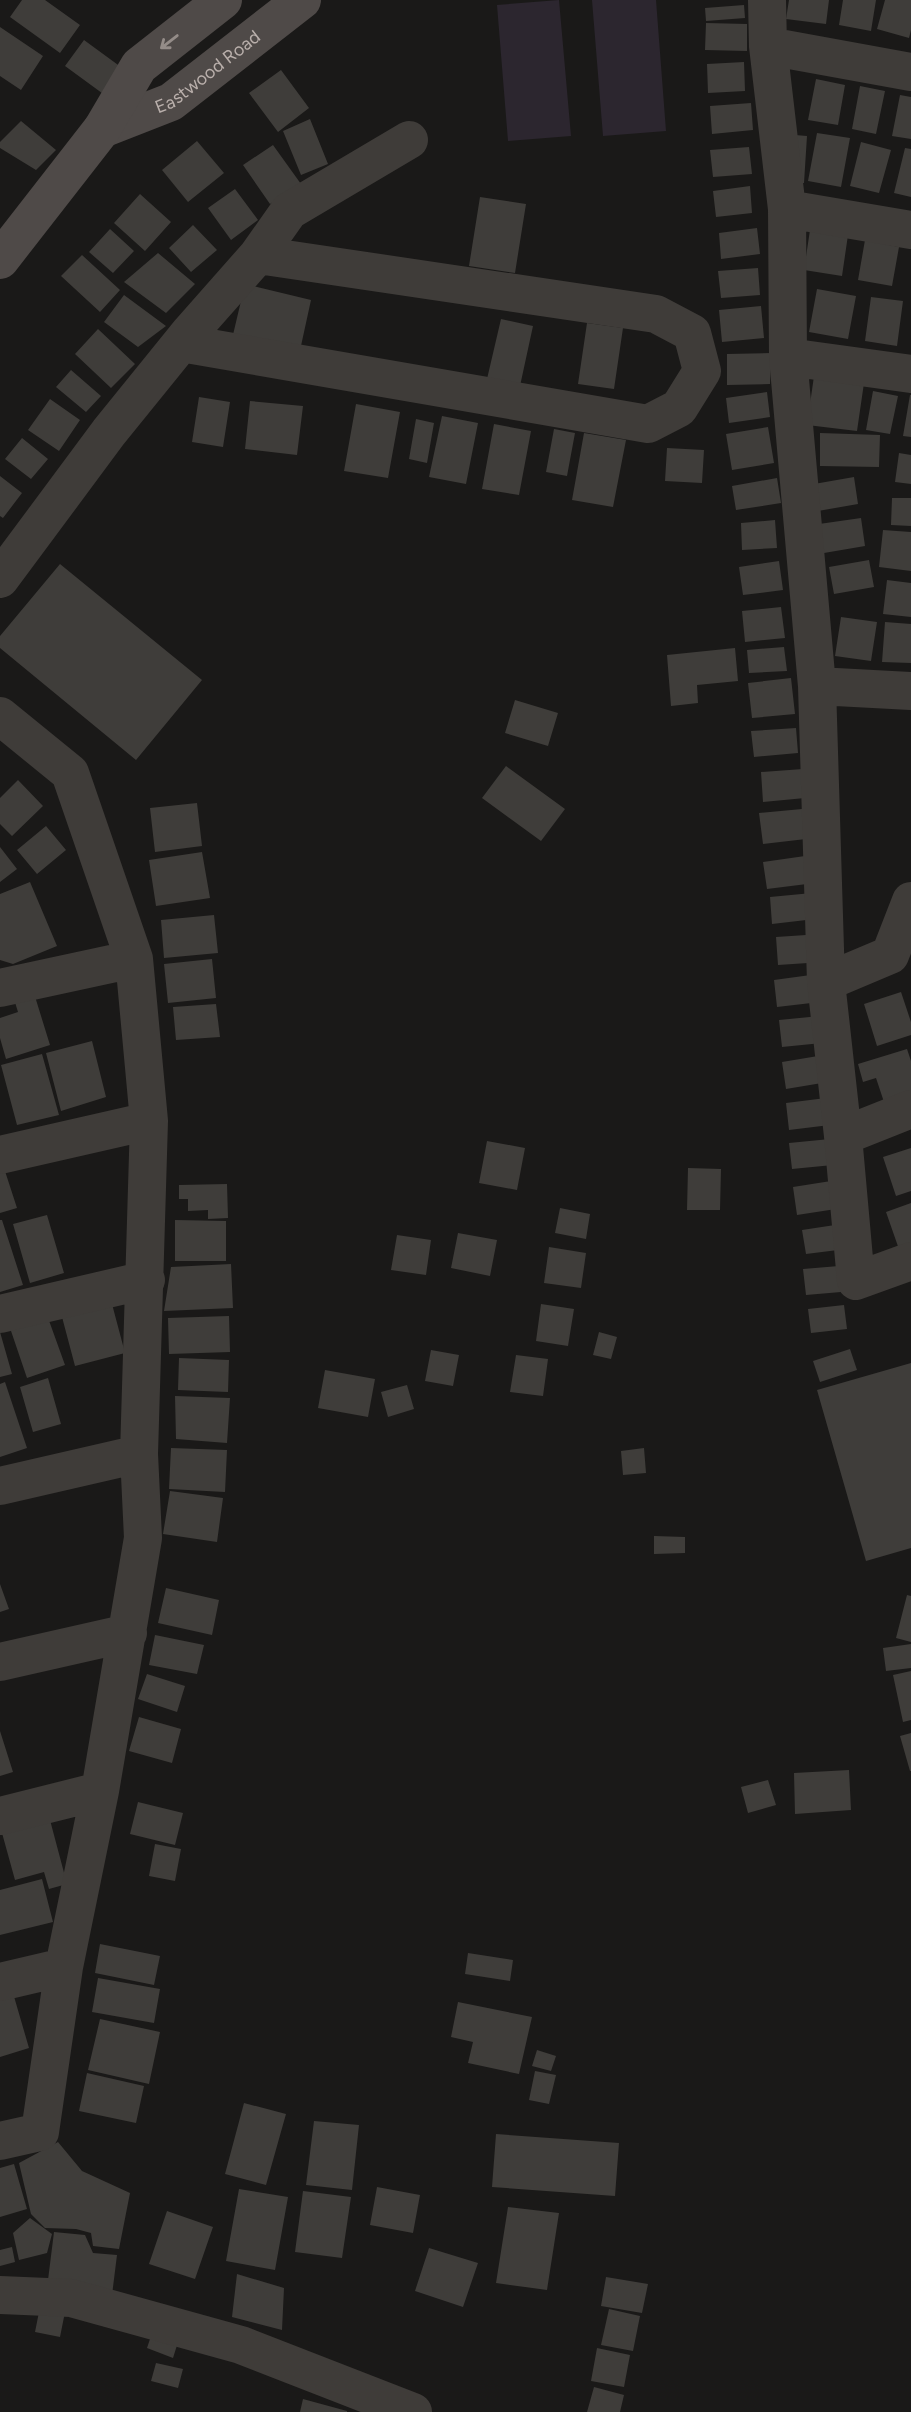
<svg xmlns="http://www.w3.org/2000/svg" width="911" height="2412" font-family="Figtree,sans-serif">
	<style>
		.green { fill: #2c262f }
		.building { fill: #3f3d3a }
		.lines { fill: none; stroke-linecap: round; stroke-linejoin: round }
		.street { stroke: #3f3c39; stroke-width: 38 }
		.secondary { stroke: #4f4a48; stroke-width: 38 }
		.oneway { stroke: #948c88 }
		.labels { text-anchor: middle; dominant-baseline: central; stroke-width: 6; stroke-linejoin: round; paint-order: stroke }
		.street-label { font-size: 18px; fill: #b9afab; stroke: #151413 }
	</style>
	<rect width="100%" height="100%" fill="#1a1918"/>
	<path class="green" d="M559,0L571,136L508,141L497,5Z
		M592,0H656L666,131L603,136Z"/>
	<path class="building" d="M22,0H45L80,25L60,53L10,17Z
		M789,0H829L826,24L786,19Z
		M843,0H876L871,31L839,25Z
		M885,0H911V30L909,38L877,29Z
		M744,5L745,18L706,21L705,8Z
		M706,23L747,24V51L705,50Z
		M0,27L43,56L21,90L0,76Z
		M84,40L125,70L106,96L65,66Z
		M744,62L745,91L708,93L707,64Z
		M281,70L309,108L278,132L249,93Z
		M816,79L845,85L838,125L808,120Z
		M860,86L885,91L876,134L852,129Z
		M900,95L911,97V139L892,136Z
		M751,103L753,130L712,134L710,106Z
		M310,119L328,164L301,175L283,131Z
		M21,121L56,150L36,170L0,148V142Z
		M817,133L850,138L841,187L808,181Z
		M795,135L807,136L804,183H794Z
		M197,141L224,173L188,202L162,170Z
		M861,142L891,150L879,193L850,186Z
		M273,145L301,184L270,204L243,165Z
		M749,147L752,174L713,177L710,150Z
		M905,148L911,149V197L894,193Z
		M750,186L752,213L716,217L713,191Z
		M235,189L258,220L231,240L208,208Z
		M140,194L171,222L145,251L114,223Z
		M480,197L526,204L515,273L469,266Z
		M193,225L217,250L191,272L169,248Z
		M757,228L760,254L721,259L719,233Z
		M110,229L134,251L113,273L89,252Z
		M810,230L848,235L842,276L804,270Z
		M865,240L899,247L892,286L858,280Z
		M158,253L195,284L166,313L124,282Z
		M82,255L120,290L100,312L61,276Z
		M758,268L760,295L721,298L718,271Z
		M245,284L311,300L299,355L232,339Z
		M817,289L856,296L848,339L809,332Z
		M124,295L166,326L138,347L104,322Z
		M871,297L903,301L897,346L865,341Z
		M761,306L764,338L722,342L719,310Z
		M501,319L533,326L520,386L487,379Z
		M587,323L623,328L614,389L578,384Z
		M98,329L135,364L111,388L75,354Z
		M771,353L770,384L727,385V354Z
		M71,370L101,396L86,412L56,387Z
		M814,376L864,383L857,431L807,425Z
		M873,391L898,396L890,434L866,430Z
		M767,392L770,417L729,423L726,398Z
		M910,395H911V437L903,436Z
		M199,397L230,402L223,447L192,442Z
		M50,399L80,420L59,451L28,430Z
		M250,401L303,406L297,455L245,449Z
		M356,404L400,412L388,478L344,471Z
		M442,416L478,423L466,484L429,477Z
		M416,419L434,423L427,463L409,459Z
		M494,424L531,431L519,495L482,489Z
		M768,427L774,463L732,470L726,434Z
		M554,429L575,433L567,476L546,472Z
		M584,433L626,440L613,507L572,500Z
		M820,433L880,435L879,467L820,466Z
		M22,438L48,459L31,479L5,459Z
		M667,448L704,450L702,483L665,481Z
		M899,453L911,455V484L895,482Z
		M0,476L22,493L3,518L0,516Z
		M854,477L858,504L818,511L814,484Z
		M777,478L781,503L736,510L732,486Z
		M892,498H911V526L891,525Z
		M861,518L865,546L824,553L819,524Z
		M775,520L777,548L742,550L741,523Z
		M883,530L911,532V571L879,567Z
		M869,560L874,587L834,594L829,567Z
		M779,561L783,590L743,595L739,567Z
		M60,564L202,680L136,760L0,648V636Z
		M887,580L911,583V617L883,614Z
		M781,607L785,638L745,642L742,611Z
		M841,617L877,622L871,661L835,656Z
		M885,622L911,624V663L882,662Z
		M784,647L787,671L749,673L747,650Z
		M735,648L738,681L697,685L698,703L671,706L667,655Z
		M791,678L795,714L752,718L748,683Z
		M515,700L558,713L548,746L505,733Z
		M796,728L798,753L754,757L751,731Z
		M506,766L565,809L541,841L482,798Z
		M803,769L805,798L763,802L761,772Z
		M18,780L43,806L12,836L0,824V798Z
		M197,803L202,846L155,852L150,808Z
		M802,809L806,839L763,844L759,813Z
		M46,826L66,850L37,874L17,850Z
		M0,847L17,869L0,882Z
		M202,852L210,898L156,906L149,860Z
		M812,855L815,883L767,889L763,862Z
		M30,882L57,946L13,964L0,960V894Z
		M812,893L815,919L772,924L770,897Z
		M214,915L218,953L164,958L161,920Z
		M821,934L823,962L778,965L776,937Z
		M212,959L216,998L168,1003L164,964Z
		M818,974L820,1002L777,1007L774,980Z
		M33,990L50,1045L6,1059L0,1038V1018L18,1012L13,996Z
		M901,992L911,1022V1035L877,1046L864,1004Z
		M216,1004L220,1037L176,1040L173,1007Z
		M820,1016L822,1043L782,1047L779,1020Z
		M92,1041L106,1097L61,1111L46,1053Z
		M907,1049L911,1061V1094L884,1102L876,1078L863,1082L858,1064Z
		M42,1054L59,1115L17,1125L1,1065Z
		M824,1055L828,1082L786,1089L782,1062Z
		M826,1098L830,1125L789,1130L786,1103Z
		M830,1139L833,1165L792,1169L789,1143Z
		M487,1141L525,1148L517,1190L479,1183Z
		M911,1148V1191L896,1196L883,1157Z
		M4,1168L17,1208L0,1213V1169Z
		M688,1168L721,1169L720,1210H687Z
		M831,1181L836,1209L797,1215L793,1187Z
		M227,1184L228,1218L208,1219V1210L188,1211V1199H179V1185Z
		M911,1203V1251L901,1255L886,1212Z
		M560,1208L590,1214L586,1239L555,1233Z
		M47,1215L64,1273L30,1283L13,1224Z
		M0,1220H2L23,1285L0,1292Z
		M175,1220L226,1221V1261H175Z
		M835,1225L838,1250L806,1254L802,1230Z
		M458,1233L497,1240L490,1276L451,1268Z
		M397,1235L431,1240L426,1275L391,1270Z
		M549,1247L586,1253L581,1288L544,1283Z
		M231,1264L233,1308L164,1311L171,1267Z
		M839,1266L841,1292L806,1295L803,1269Z
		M112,1304L125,1353L75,1366L62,1317Z
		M541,1304L574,1309L568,1346L536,1341Z
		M844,1305L847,1329L811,1333L808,1309Z
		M47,1315L65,1365L27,1378L10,1328Z
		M229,1316L230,1352L169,1354L168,1318Z
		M0,1332L12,1374L0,1377Z
		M599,1332L617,1337L611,1359L593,1355Z
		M850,1349L857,1370L820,1382L813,1361Z
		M431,1350L459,1355L453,1386L425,1381Z
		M516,1355L548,1359L543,1396L510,1392Z
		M179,1358L229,1360L228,1392L178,1390Z
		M911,1363V1548L866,1561L817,1390Z
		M325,1370L375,1379L368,1417L318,1408Z
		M48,1378L61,1424L33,1432L20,1387Z
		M5,1382L27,1448L0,1457V1384Z
		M407,1385L414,1409L388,1417L381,1392Z
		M175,1396L230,1398L227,1443L176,1439Z
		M171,1448L227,1450L225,1492L169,1489Z
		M644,1448L646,1473L623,1475L621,1451Z
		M170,1491L223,1498L217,1542L163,1534Z
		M654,1536L685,1537V1553L654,1554Z
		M0,1584L9,1609L0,1612Z
		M166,1588L219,1600L212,1635L158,1623Z
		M907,1595L911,1596V1642L896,1638Z
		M155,1635L204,1645L197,1674L149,1665Z
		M911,1644V1668L886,1671L883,1648Z
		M911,1671V1720L903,1722L893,1675Z
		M147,1674L185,1686L177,1712L138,1699Z
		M139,1717L181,1729L172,1763L129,1751Z
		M0,1731L13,1772L0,1776Z
		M911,1733V1771H910L900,1736Z
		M849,1770L851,1810L795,1814L794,1773Z
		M768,1780L776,1805L748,1813L741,1787Z
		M138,1802L183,1813L175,1845L130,1834Z
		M50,1820L67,1884L49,1889L44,1872L15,1880L2,1833Z
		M155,1844L181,1849L175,1881L149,1876Z
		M42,1879L53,1922L0,1935V1890Z
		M100,1944L160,1956L154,1985L95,1973Z
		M468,1953L513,1960L510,1981L465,1974Z
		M98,1978L160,1989L154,2023L92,2012Z
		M13,1993L29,2048L0,2057V1996Z
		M458,2002L532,2017L519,2074L468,2063L473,2042L451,2037Z
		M100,2019L160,2032L149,2084L88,2070Z
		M537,2050L556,2056L551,2071L532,2066Z
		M535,2071L556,2075L549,2104L529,2100Z
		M87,2073L144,2086L136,2123L79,2111Z
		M244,2103L286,2114L266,2185L225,2174Z
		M314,2121L359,2125L352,2190L306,2185Z
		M496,2134L619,2143L615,2196L492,2187Z
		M58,2142L82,2171L130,2193L119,2249L93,2246L91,2233L76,2229L45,2228L31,2214L19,2163Z
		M14,2164L27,2209L0,2217V2168Z
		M377,2187L420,2195L413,2233L370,2225Z
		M239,2189L288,2197L275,2270L226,2261Z
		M303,2191L351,2197L342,2258L295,2252Z
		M508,2207L559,2213L547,2290L496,2283Z
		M167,2211L213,2227L195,2279L149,2264Z
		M30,2218L52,2234L47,2253L19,2260L13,2233Z
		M54,2232L85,2235L93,2253L117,2255L112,2295L47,2288Z
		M12,2247L15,2262L0,2266V2250Z
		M429,2248L478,2263L463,2307L415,2291Z
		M237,2274L284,2288L282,2330L232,2317Z
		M606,2277L648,2284L642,2313L601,2306Z
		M40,2307L65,2312L60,2337L35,2332Z
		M609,2309L640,2316L633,2351L601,2345Z
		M153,2330L179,2339L173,2358L147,2348Z
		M597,2348L630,2355L624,2387L591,2381Z
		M156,2363L183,2369L178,2388L151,2381Z
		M594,2387L624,2395L620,2412H587Z
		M303,2399L347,2411V2412H300Z"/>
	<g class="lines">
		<path class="street" d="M767,0L768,46L787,209L788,357L817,686L826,982L843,1136L856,1281L911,1261
			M768,46L911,72
			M787,209L911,230
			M181,343L648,424L679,408L702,371L692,333L656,314L258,255
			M788,357L911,374
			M0,579L109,432L190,332L258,255L289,211L409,140
			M817,686L911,691
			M0,716L70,773L134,959L149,1121L139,1454L143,1538L100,1791L64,1967L40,2132L0,2141
			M826,982L890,955L911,901
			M0,988L134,959
			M843,1136L911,1109
			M0,1155L149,1121
			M0,1314L146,1280
			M0,1486L139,1454
			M0,1662L128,1633
			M0,1816L100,1791
			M0,1982L64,1967
			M0,2295L71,2298L241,2345L413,2412"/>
		<g class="secondary">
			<path id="s1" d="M102,129L171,102L302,0"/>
			<path d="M0,260L102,129L139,66L223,0"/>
		</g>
	</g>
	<defs><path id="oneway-shaft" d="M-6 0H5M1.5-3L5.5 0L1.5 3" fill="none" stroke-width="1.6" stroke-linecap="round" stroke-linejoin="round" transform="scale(1.75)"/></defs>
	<use class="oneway" href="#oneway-shaft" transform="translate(169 42) rotate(142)"/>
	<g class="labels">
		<g class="street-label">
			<text stroke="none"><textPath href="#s1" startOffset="121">Eastwood Road</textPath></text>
		</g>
	</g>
</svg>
